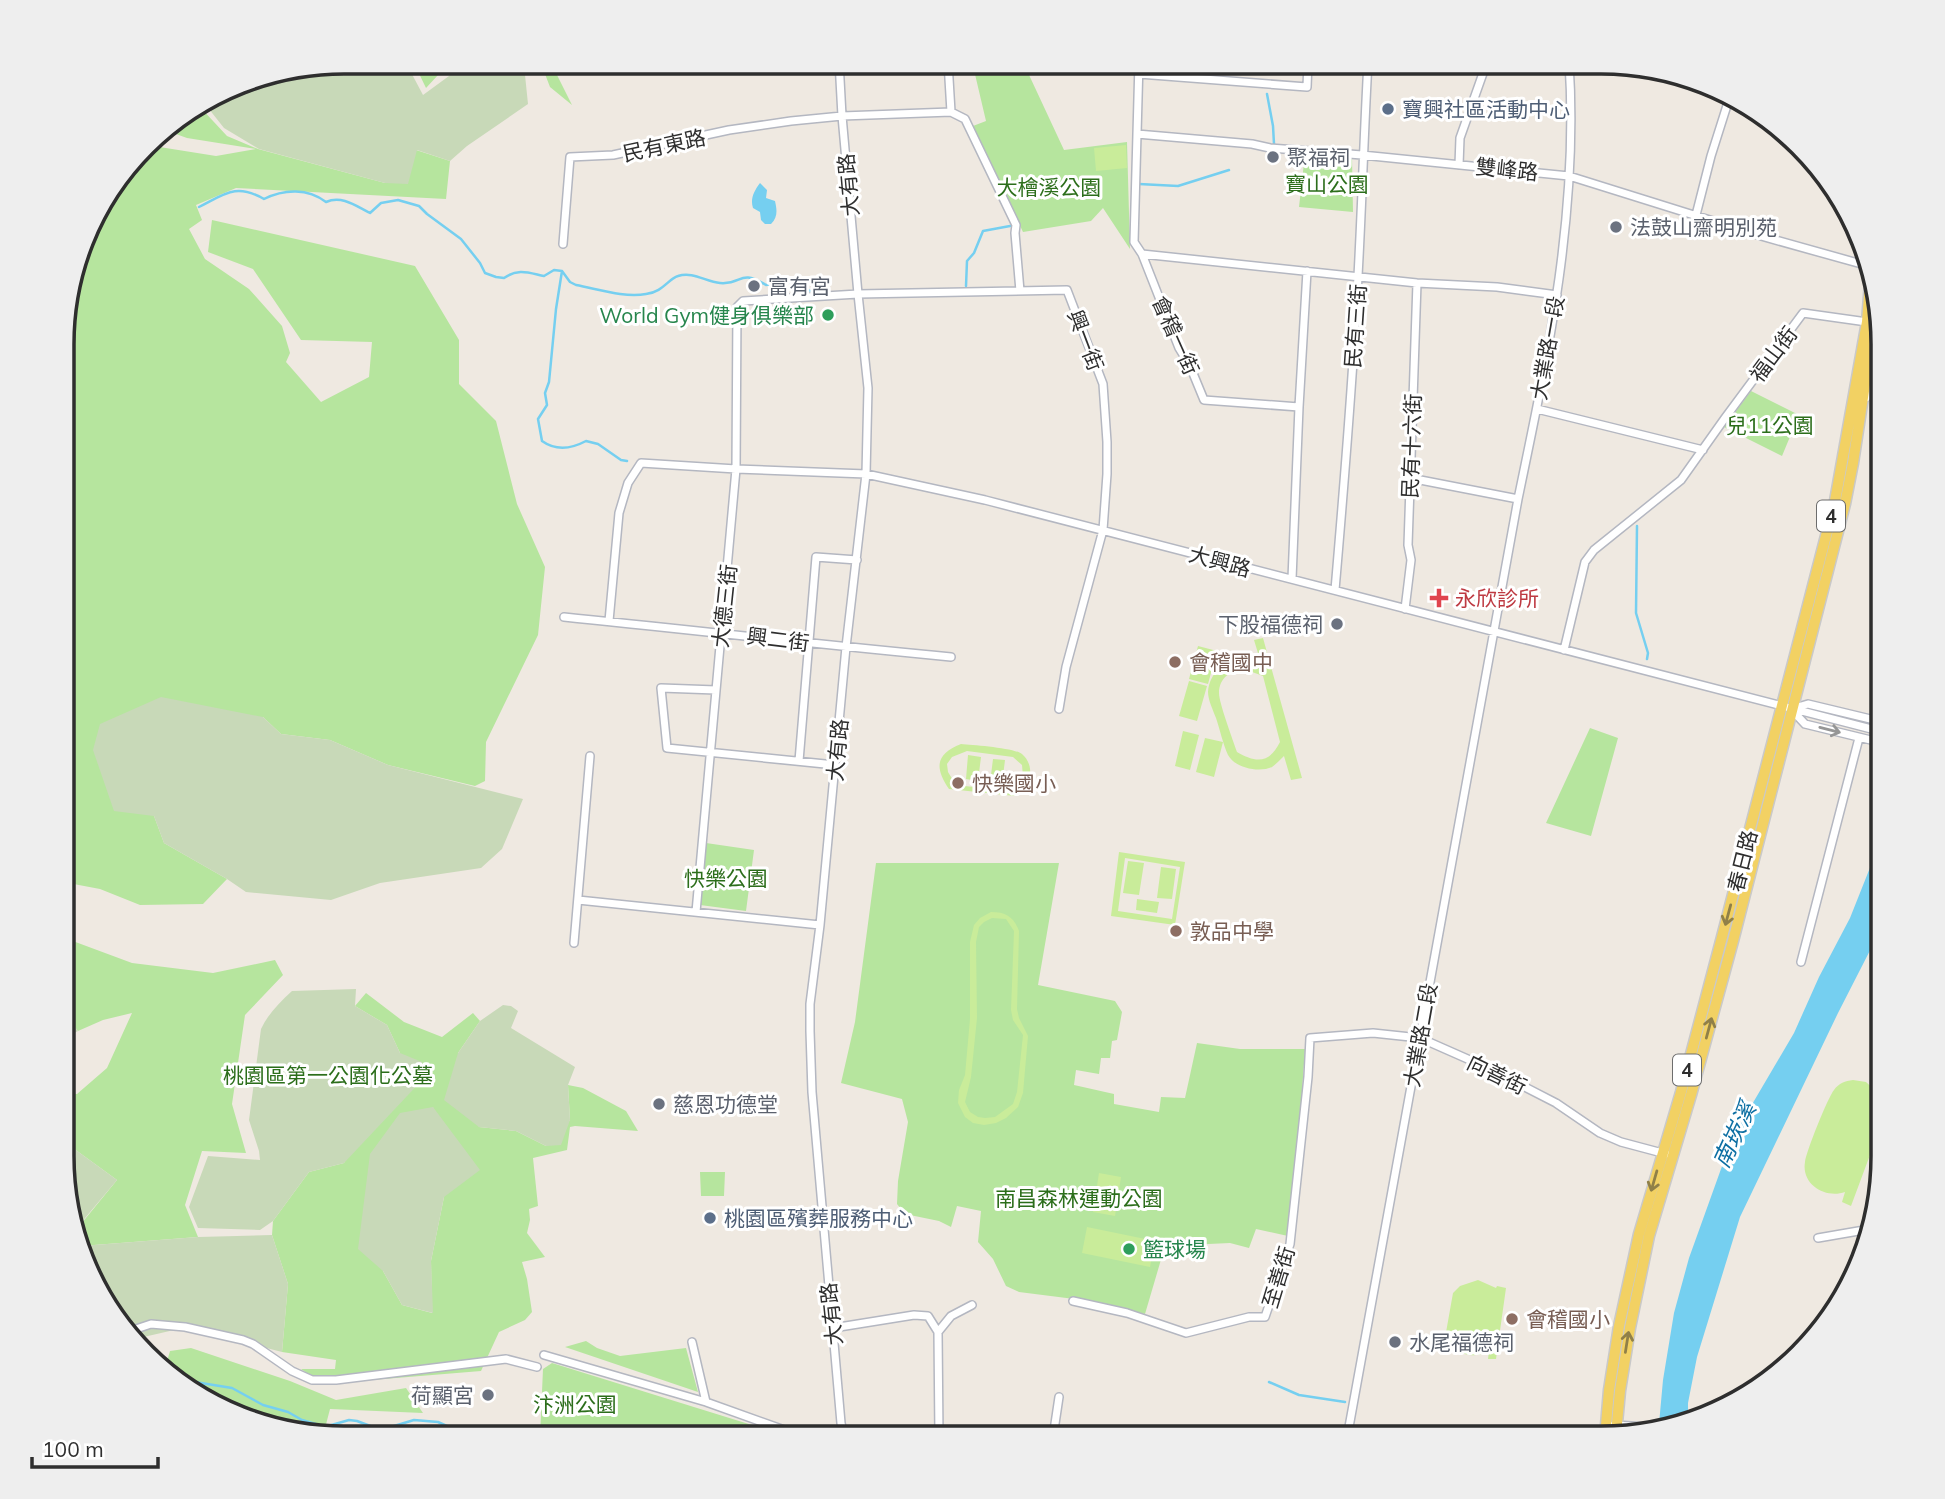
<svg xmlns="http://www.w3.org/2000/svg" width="1945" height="1499" font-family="Mulish,'Noto Sans TC',sans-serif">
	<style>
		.green { fill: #b6e59e; fill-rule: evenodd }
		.cemetery { fill: #c8d9b8 }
		.pitch { fill: #c9ec9a; fill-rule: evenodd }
		.water { fill: #75cff0 }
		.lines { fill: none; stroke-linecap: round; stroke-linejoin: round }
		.stream { stroke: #75cff0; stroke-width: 2.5 }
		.minor-casing { stroke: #b4b7c1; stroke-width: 10 }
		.tertiary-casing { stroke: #b4b7c1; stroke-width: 11 }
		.primary-casing { stroke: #c9c9c9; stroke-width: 13 }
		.minor { stroke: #fff; stroke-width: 7 }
		.tertiary { stroke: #fff; stroke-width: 9 }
		.primary { stroke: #f2d163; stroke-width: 10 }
		.oneway { stroke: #969696 }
		.oneway2 { stroke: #908048 }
		.service-dot { fill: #5c6f8a; stroke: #fff; stroke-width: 2.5 }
		.worship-dot { fill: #6b7280; stroke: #fff; stroke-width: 2.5 }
		.leisure-dot { fill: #2e9e5b; stroke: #fff; stroke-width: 2.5 }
		.health-dot { fill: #e0444e; stroke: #fff; stroke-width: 2.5 }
		.education-dot { fill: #8d6e63; stroke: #fff; stroke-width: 2.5 }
		.labels { text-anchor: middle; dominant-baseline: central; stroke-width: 6; stroke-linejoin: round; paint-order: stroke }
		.shield { fill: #fff; stroke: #6d6d6d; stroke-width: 2 }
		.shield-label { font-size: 19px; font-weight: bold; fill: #2e2e2e }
		.service-label { font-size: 21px; fill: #4e5e75; stroke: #fff; text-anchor: start }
		.street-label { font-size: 21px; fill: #2e2e2e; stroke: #fff }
		.worship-label { font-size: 21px; fill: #5b616d; stroke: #fff; text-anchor: start }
		.park-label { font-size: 21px; fill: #2c6e1b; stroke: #fff }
		.leisure-label { font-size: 21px; fill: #27864d; stroke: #fff; text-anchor: end }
		.health-label { font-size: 21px; fill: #be3a42; stroke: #fff; text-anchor: start }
		.education-label { font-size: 21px; fill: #785e54; stroke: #fff; text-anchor: start }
		.water-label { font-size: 23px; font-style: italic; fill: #0d6fa3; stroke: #fff }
		.rim { fill: none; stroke: #2e2e2e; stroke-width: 3.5 }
	</style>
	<rect width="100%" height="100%" fill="#efe9e1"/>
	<path class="green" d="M413,61H451L426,88Z
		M540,61H550L572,105L550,87Z
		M990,62H1023L1064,150L1127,142L1130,249L1103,208L1091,221L1023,232L973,126L986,121L974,70Z
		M200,107L227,136L258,149L385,183L416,150L450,161L446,199L236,188L196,205L202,220L189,229L205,259L249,289L282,326L290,353L286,362L321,402L369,377L372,342L301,340L253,269L208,252L212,220L415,266L459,340V384L496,421L517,504L545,567L538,635L486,742L485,781L475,786L388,765L330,740L281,734L263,717L154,816L164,843L227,879L203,904L140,905L100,889L63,882L64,307L99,203L147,145L216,156L256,149L187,138L162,129Z
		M1305,154L1352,157L1353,212L1299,207Z
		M1751,391L1799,415L1782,456L1724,427Z
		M1590,728L1618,738L1591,836L1546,823Z
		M706,843L754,850L746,911L700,905Z
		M876,863H1059L1038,985L1115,1001L1122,1012L1117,1040L1112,1041L1110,1058H1101L1099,1074L1076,1070L1074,1085L1114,1094V1104L1159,1112L1161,1097L1185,1098L1197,1043L1240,1049H1305L1299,1134L1288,1236L1256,1229L1249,1248L1230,1243L1165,1246L1145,1314L1098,1302L1019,1292L1006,1286L993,1259L978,1242L981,1211L957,1206L951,1227L939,1221L905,1214L897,1204L898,1181L908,1122L902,1099L841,1083L855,1022Z
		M62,937L132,963L213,973L275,960L283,975L245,1015L232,1104L246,1153L202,1151L185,1205L198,1237L81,1246L76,1225L81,1224L117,1180L62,1140V1094H77L107,1068L132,1013L103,1020L78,1031L62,1012Z
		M366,993L404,1022L442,1037L473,1013L480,1021L458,1053L479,1127L516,1131L546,1146L570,1120L568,1085L583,1088L626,1111L638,1131L575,1126L570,1127L567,1150L533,1158L538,1206L529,1209L530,1220L527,1233L545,1257L522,1262L527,1279L532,1312L525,1320L499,1332L481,1371L323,1384L301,1369H335L336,1360L282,1352L288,1284L272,1235L273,1221L309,1172L344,1163L400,1053L387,1025L355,1006ZM433,1107L444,1197L431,1261L432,1313L402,1305L383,1271Z
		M700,1172H725L724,1196H701Z
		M586,1341L597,1348L620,1356L686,1348L698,1392L565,1347Z
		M191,1348L290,1381L336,1400L406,1388L423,1413L330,1409L323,1436L236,1416L164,1372L170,1351Z
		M552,1363L791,1437H540L543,1369Z"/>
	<path class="cemetery" d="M344,61H405L423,95L449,76L462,61H515L525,75L528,104L467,146L450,161L417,150L408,184L385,183L259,149L224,128L205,104L253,76Z
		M161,697L263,717L281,734L330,740L388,765L523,799L502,849L481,868L380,883L331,900L246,892L227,879L164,843L154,816L114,811L93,750L100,724Z
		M356,989L355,1006L387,1025L400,1053L422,1062L424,1078L344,1163L309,1172L273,1221L260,1230L198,1228L189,1207L208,1156L260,1160L259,1151L249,1120L261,1029C268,1014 279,1003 292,991Z
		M503,1005L511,1006L518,1011L511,1028L575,1067L568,1085L570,1120L561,1145L546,1146L516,1131L479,1127L444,1100L458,1053L480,1021Z
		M62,1012L78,1031L62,1040Z
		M433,1107L480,1170L444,1197L431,1261L433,1313L402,1305L383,1271L358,1249L370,1154L400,1113Z
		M62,1140L117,1180L80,1224L76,1225L62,1174Z
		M272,1235L288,1284L282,1352L187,1327L135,1339L91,1280L81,1246L198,1237Z"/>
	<path class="pitch" d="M1126,145L1127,168L1096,171L1094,148Z
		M1263,638L1302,778L1291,780L1284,756C1281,759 1276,764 1272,767C1259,773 1235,768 1228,755C1223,744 1220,730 1216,718C1213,710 1208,700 1208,692C1210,665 1238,653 1261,663L1254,640ZM1244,669L1263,676L1280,742C1269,764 1256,763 1237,752C1233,740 1219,703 1219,693C1219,678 1231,670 1244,669Z
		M1198,646L1217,651L1208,684L1189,679Z
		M1189,681L1207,686L1197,721L1179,716Z
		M1183,731L1199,735L1190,770L1175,766Z
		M1205,738L1223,742L1214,777L1196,772Z
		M961,744C974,745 1014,748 1022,754C1028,759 1031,767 1030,774C1030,785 1024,791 1015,796L949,789C934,767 936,754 961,744ZM967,751L1013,757L1022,765L1023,777L1015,787L1009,791L956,785L948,772L947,764L952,757Z
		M968,755L981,757L978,781L966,779Z
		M993,759L1005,760L1002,784L990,783Z
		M1119,852L1185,862L1175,925L1111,916ZM1125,858L1180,867L1172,919L1118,911Z
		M1128,861L1144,863L1139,895L1123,893Z
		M1161,867L1176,869L1172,899L1157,898Z
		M1137,899L1159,902L1157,913L1136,910Z
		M991,912C1006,912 1014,917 1019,931L1017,1009L1019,1018L1028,1036L1023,1093L1018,1107L1006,1118L996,1123L984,1125L973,1123L965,1117L958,1103L959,1090L965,1075L970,1019V942L974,925L980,918ZM992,918L1006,919L1014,931L1011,1010L1013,1020L1023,1035L1017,1092L1013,1104L995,1117L985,1118L978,1117L970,1112L965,1102L971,1077L977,1018L976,942L979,927L984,922Z
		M1853,1080L1866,1082L1880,1095L1883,1087V1120L1851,1206L1842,1202L1845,1192C1826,1199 1801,1185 1805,1162C1806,1152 1828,1097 1834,1090C1839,1083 1845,1081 1853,1080Z
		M1099,1173L1121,1177L1115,1216L1093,1212Z
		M1087,1227L1155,1241L1150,1267L1082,1253Z
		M1478,1280L1496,1288L1497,1286L1506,1288L1496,1359H1488L1489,1351C1472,1360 1455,1354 1445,1338L1453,1293L1460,1286Z"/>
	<path class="water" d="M760,183L767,190L766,198L775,201C777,210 778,217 771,224H765L761,220L760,212L753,208C750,199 754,191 760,183Z
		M1883,835V925L1838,1013L1740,1217L1697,1357L1688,1403V1417L1659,1424L1663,1380L1674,1313L1689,1258L1721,1169L1734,1135L1794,1033L1819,977L1850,918Z"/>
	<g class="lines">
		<path class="stream" d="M1267,94L1273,126L1274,144
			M1139,184L1178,186L1229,170
			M199,207C225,194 236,183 264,199C284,189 308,188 326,202C342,195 356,206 370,213L381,203L398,200L419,206L427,214L461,239L480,263L485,273L496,277L504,278C518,268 529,273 544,276L554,270L562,271L570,282L576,285C598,289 624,298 646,294C663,292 668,279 678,276C693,271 706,282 720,283C744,285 738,268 766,285L783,282L795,283L816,294
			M562,271L556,309L549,382L545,393L547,405L538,419L542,441C556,451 571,449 586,441L598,444L621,460L627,461
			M966,286L967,261L974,253L983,231L1010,226
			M1637,526L1636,613L1648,653L1647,659
			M167,1374L195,1382L232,1388L263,1405L288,1412L302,1420L319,1425L328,1426L349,1420L357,1421L373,1427L384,1429L414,1420L438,1422L471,1437
			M1269,1382L1299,1395L1345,1402"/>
		<defs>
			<path id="minor" d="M839,61L842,116L858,294L868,388L866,474L846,647L820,925L810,1004V1031L812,1092L841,1423L844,1437
				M948,62L951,112
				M1139,62L1134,242L1142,254L1179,348L1190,366L1204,400L1299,407
				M1139,74L1307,87L1308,62
				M1137,134L1252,144L1270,148L1362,155L1569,176L1761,236L1865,265
				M1459,165L1460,138L1487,62
				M1696,215L1711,156L1730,96
				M563,244L570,157L613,155L729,130L791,121L842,116L951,112L965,119L1016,225L1015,233L1020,291
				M1142,254L1417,283L1497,287L1557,295
				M1537,409L1703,450
				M1410,478L1518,499
				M1292,579L1299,407L1307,271
				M1335,590C1344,486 1353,381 1358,276C1362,204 1364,133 1368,62
				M1405,609L1411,560L1408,545L1417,283
				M564,617C693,630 822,645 951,657
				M609,621L619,513L628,483L641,463L736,469L866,474L985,500L1883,732
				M1564,650L1585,562L1594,550L1681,480L1725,418L1803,313L1867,322
				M716,690L661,688L667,748L835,765
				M1883,739V743L1805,724L1791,709L1808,704L1883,722
				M799,761L816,557L857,560
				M578,900L820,925
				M696,912L736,469L737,307L743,301L858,294L1067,290L1103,384L1107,442V474L1103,530L1066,667L1059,709
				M574,943L590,756
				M1801,962L1859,738
				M1818,1238L1870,1229
				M1073,1301L1127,1313L1186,1333L1249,1317H1265L1290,1244L1308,1077L1310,1038L1373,1033L1420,1038L1488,1068L1556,1103L1600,1133L1621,1142L1666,1154
				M833,1328L914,1315L928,1316L938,1332
				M130,1331L151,1324L185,1327L243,1340L253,1344L292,1371L312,1380H336L506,1359L537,1367
				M692,1342L706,1402L804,1437
				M544,1355L706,1402
				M1614,1425L1648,1427
				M939,1437L938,1332L951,1316L972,1305
				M1053,1437L1059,1397
				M1347,1438L1518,499C1548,355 1579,210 1569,62"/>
			<path id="tertiary" d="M1866,397L1884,347"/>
			<path id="primary" d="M1616,1434L1620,1391L1630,1328L1649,1236L1691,1095L1733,941L1845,504L1853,463L1876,312
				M1605,1437L1609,1390L1619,1326L1639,1234L1681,1092L1722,937L1835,501L1867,322L1870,283"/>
		</defs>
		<use href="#minor" class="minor-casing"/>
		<use href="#tertiary" class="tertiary-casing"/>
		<use href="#primary" class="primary-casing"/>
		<use href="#minor" class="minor"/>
		<use href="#tertiary" class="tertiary"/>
		<use href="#primary" class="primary"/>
	</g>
	<defs><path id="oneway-shaft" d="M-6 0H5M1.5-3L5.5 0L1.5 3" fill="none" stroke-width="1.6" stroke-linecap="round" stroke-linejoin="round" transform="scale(1.75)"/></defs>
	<use class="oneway" href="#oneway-shaft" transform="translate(1830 730) rotate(14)"/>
	<g class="oneway2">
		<use href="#oneway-shaft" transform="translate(1728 915) rotate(105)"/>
		<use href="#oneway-shaft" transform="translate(1709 1028) rotate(-75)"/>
		<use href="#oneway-shaft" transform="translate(1654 1181) rotate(106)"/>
		<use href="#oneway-shaft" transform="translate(1627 1342) rotate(-81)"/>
	</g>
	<g class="service-dot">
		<circle cx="1388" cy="109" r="7"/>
		<circle cx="710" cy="1218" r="7"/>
	</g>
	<g class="worship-dot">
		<circle cx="1273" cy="157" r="7"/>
		<circle cx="1616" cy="227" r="7"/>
		<circle cx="754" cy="286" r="7"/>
		<circle cx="1337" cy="624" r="7"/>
		<circle cx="659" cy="1104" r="7"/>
		<circle cx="1395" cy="1342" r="7"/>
		<circle cx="488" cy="1395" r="7"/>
	</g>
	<g class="leisure-dot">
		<circle cx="828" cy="315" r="7"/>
		<circle cx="1129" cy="1249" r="7"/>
	</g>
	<path class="health-dot" d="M1435.5 587.5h7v7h7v7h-7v7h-7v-7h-7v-7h7z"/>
	<g class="education-dot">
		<circle cx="1175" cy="662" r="7"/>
		<circle cx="958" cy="783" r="7"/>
		<circle cx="1176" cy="931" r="7"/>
		<circle cx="1512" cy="1319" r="7"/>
	</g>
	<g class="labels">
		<g class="shield">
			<rect x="1817" y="500.5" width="28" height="31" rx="5"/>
			<rect x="1673" y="1054.5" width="28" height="31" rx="5"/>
		</g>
		<g class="shield-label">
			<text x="1831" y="516">4</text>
			<text x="1687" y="1070">4</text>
		</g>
		<g class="service-label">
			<text x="1402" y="109">寶興社區活動中心</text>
			<text x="724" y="1218">桃園區殯葬服務中心</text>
		</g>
		<g class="street-label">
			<text transform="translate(664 145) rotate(-12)">民有東路</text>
			<text transform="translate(1507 169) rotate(6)">雙峰路</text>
			<text transform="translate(848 185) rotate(-95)">大有路</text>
			<text transform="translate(1355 326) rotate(-86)">民有三街</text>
			<text transform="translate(1176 335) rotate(66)">會稽一街</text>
			<text transform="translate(1086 340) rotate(69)">興一街</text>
			<text transform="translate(1547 348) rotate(-80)">大業路一段</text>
			<text transform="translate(1773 354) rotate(-53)">福山街</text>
			<text transform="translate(1411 446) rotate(-88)">民有十六街</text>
			<text transform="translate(1220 561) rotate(15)">大興路</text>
			<text transform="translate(724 606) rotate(-84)">大德三街</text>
			<text transform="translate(778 639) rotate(7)">興二街</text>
			<text transform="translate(837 750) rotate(-85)">大有路</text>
			<text transform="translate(1742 861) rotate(-76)">春日路</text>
			<text transform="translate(1420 1035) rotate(-80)">大業路二段</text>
			<text transform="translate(1497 1074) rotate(26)">向善街</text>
			<text transform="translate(1278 1277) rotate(-73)">至善街</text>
			<text transform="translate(831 1314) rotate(-96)">大有路</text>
		</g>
		<g class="worship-label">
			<text x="1287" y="157">聚福祠</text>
			<text x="1630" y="227">法鼓山齋明別苑</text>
			<text x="768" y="286">富有宮</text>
			<text x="1323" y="624" text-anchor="end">下股福德祠</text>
			<text x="673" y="1104">慈恩功德堂</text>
			<text x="1409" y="1342">水尾福德祠</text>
			<text x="474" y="1395" text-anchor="end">荷顯宮</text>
		</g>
		<g class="park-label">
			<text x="1327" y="184">寶山公園</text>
			<text x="1049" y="187">大檜溪公園</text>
			<text x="1770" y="425">兒11公園</text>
			<text x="726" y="878">快樂公園</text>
			<text x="328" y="1075">桃園區第一公園化公墓</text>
			<text x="1079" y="1198">南昌森林運動公園</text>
			<text x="575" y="1404">汴洲公園</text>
		</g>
		<g class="leisure-label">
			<text x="814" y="315">World Gym健身俱樂部</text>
			<text x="1143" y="1249" text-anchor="start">籃球場</text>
		</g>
		<g class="health-label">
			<text x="1455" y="598">永欣診所</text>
		</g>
		<g class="education-label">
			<text x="1189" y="662">會稽國中</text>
			<text x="972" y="783">快樂國小</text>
			<text x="1190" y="931">敦品中學</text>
			<text x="1526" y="1319">會稽國小</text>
		</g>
		<g class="water-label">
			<text transform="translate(1734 1135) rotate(-65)">南崁溪</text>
		</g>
	</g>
	<path d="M0 0H1945V1499H0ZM344 74H1601A270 270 0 0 1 1871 344V1156A270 270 0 0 1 1601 1426H344A270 270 0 0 1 74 1156V344A270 270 0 0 1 344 74Z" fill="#eee" fill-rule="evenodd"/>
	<path class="rim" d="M344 74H1601A270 270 0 0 1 1871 344V1156A270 270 0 0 1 1601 1426H344A270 270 0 0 1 74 1156V344A270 270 0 0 1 344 74Z"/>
	<path d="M32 1457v10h126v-10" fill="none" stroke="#2e2e2e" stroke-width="3.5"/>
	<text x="42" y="1457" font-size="21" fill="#2e2e2e" stroke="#ffffff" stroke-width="5" paint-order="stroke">100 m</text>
</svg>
